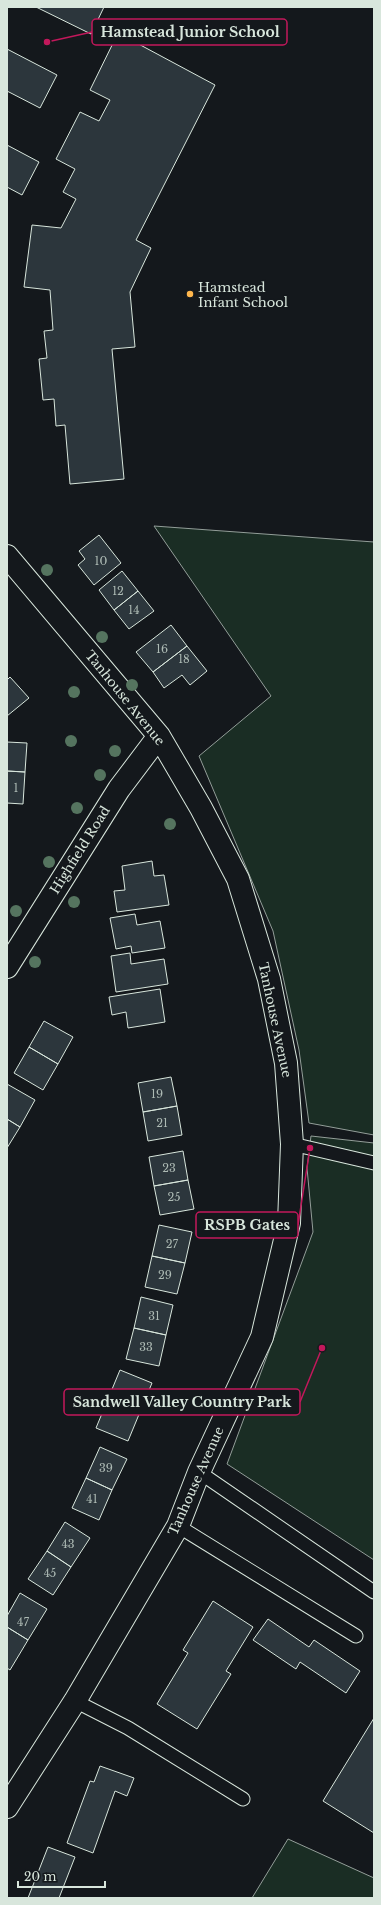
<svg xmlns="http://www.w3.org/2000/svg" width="381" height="1905" font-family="'Libre Baskerville',serif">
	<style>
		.green { fill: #1a2d24; stroke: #939e99 }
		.building { fill: #2c363c; stroke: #d8e6dc }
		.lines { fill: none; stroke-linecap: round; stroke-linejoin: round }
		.service-casing { stroke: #d8e6dc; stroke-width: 15 }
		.minor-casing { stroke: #d8e6dc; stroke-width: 24 }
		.service { stroke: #14181c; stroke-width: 13 }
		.minor { stroke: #14181c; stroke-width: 22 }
		.tree { fill: #55745f }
		.poi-dot { fill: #ffb74d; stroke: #14181c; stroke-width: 1.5 }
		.labels { text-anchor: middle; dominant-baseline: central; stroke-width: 3; stroke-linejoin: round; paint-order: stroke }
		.number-label { font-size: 11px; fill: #adbab4 }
		.poi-label { font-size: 13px; fill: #d8e6dc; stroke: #14181c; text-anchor: start }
		.street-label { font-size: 13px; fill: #d8e6dc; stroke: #14181c }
		.leader { fill: none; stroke: #c2185b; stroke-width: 1.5 }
		.callout-dot { fill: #c2185b; stroke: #14181c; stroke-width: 1.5 }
		.callout { fill: #14181c; stroke: #c2185b; stroke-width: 1.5 }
		.callout-label { font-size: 14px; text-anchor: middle; font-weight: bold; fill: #d8e6dc }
	</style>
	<rect width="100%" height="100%" fill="#14181c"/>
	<path class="green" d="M154,526L374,542V1135L309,1123L299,1050L273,931L199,756L271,696Z
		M311,1136L374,1143V1560L227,1464L313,1232L307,1168Z
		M288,1839L374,1878V1898H252Z"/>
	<path class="building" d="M36,7H104L91,34Z
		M118,33L215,85L136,240L151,248L130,292L135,347L112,349L124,479L70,484L65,425L56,426L54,399L43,400L39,359L47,358L44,331L53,330L50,290L24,287L32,225L61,228L76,199L63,192L75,169L56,159L80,112L99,121L110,100L90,90Z
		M7,49L57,75L40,108L7,91Z
		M7,145L39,162L22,195L7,187Z
		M99,535L121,563L94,585L78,565L85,559L79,551Z
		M122,571L138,591L114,610L99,590Z
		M138,591L154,611L129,629L114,610Z
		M171,625L187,646L153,672L136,652Z
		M187,646L207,671L190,685L182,675L164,688L153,672Z
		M10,677L29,698L7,716V680Z
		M7,742L27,743L25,772L7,771Z
		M7,771L25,772L23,804L7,803Z
		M152,861L154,876L164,875L169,905L117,912L114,891L125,890L122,866Z
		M135,914L137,925L160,921L165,948L132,953L131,946L116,949L110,918Z
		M130,953L131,964L164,959L168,984L116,992L111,956Z
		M160,989L165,1022L128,1028L126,1012L112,1015L109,997Z
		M44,1021L73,1037L58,1064L29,1047Z
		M29,1047L58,1064L43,1090L14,1073Z
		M171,1077L177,1106L143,1112L138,1083Z
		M7,1084L35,1100L20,1127L7,1119Z
		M177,1106L182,1135L148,1141L143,1112Z
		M7,1119L20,1127L7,1148Z
		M183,1151L188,1180L154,1186L149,1157Z
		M188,1180L194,1209L160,1215L154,1186Z
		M159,1225L192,1232L185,1263L152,1256Z
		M152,1256L185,1263L177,1294L145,1287Z
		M141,1297L173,1305L166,1335L134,1328Z
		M134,1328L166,1335L159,1366L126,1359Z
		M120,1370L152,1383L140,1412L108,1399Z
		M108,1399L140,1412L128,1441L96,1428Z
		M100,1447L127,1459L112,1490L86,1478Z
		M86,1478L112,1490L99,1520L72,1508Z
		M65,1522L90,1538L71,1567L47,1551Z
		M47,1551L71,1567L53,1595L28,1579Z
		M20,1593L47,1609L28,1640L7,1627V1616Z
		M213,1601L253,1627L226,1671L231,1674L197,1729L157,1704L188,1653L183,1650Z
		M268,1619L309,1647L314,1640L360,1671L346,1693L300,1662L296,1669L253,1640Z
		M7,1627L28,1640L10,1670L7,1668Z
		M374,1718V1833L323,1801Z
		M100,1766L134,1778L127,1796L115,1791L93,1853L67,1843L90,1781L94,1782Z
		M48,1847L75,1857L59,1898H28Z"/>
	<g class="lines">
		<defs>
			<path id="service" d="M292,1144L374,1163
				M199,1472L374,1592
				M178,1526L356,1636
				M75,1701L128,1728L243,1799"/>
			<path id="minor" d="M7,556L159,736L201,808L238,879L269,979L286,1063L292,1144L289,1223L262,1337L199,1472L178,1526L75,1701L7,1807
				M7,967L119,789L159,736"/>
		</defs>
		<use href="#service" class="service-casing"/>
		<use href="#minor" class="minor-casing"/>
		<use href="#service" class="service"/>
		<use href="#minor" class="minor"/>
	</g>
	<g class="tree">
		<circle cx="47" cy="570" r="6"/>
		<circle cx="102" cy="637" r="6"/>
		<circle cx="132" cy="685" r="6"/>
		<circle cx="74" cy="692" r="6"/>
		<circle cx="71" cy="741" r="6"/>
		<circle cx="115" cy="751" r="6"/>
		<circle cx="100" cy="775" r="6"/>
		<circle cx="77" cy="808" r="6"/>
		<circle cx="170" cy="824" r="6"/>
		<circle cx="49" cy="862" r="6"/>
		<circle cx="74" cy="902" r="6"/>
		<circle cx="16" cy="911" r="6"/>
		<circle cx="35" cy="962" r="6"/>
	</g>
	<circle class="poi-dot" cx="190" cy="294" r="4"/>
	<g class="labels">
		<g class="number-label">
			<text x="101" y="561">10</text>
			<text x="118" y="591">12</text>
			<text x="134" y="610">14</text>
			<text x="162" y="649">16</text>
			<text x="184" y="659">18</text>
			<text x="16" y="788">1</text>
			<text x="157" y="1094">19</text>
			<text x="162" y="1123">21</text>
			<text x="169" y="1168">23</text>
			<text x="174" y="1197">25</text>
			<text x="172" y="1244">27</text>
			<text x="165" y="1275">29</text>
			<text x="154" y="1316">31</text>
			<text x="146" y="1347">33</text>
			<text x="106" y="1468">39</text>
			<text x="92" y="1499">41</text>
			<text x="68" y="1544">43</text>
			<text x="50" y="1573">45</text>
			<text x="23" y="1622">47</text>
		</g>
		<g class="poi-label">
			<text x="198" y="287">Hamstead<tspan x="198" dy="15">Infant School</tspan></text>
		</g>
		<g class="street-label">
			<text transform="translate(125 698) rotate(51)">Tanhouse Avenue</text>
			<text transform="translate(80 850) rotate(-58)">Highfield Road</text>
			<text transform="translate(275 1020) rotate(78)">Tanhouse Avenue</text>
			<text transform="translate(196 1481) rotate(-66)">Tanhouse Avenue</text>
		</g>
	</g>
	<path class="leader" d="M47 42L92 32M310 1148L298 1225M322 1348L300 1402"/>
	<g class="callout-dot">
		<circle cx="47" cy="42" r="4"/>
		<circle cx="310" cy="1148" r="4"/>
		<circle cx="322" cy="1348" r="4"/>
	</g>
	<g class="callout">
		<rect x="92" y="19" width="195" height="26" rx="4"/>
		<rect x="196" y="1212" width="102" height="26" rx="4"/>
		<rect x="64" y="1389" width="236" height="26" rx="4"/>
	</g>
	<g class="callout-label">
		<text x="190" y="37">Hamstead Junior School</text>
		<text x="247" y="1230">RSPB Gates</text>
		<text x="182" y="1407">Sandwell Valley Country Park</text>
	</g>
	<rect width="381" height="1905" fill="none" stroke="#d8e6dc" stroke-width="16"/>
	<path d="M18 1881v6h87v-6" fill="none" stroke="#d8e6dc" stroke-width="2"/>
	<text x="24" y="1881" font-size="12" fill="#d8e6dc" stroke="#14181c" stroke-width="3" paint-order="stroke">20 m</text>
</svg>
